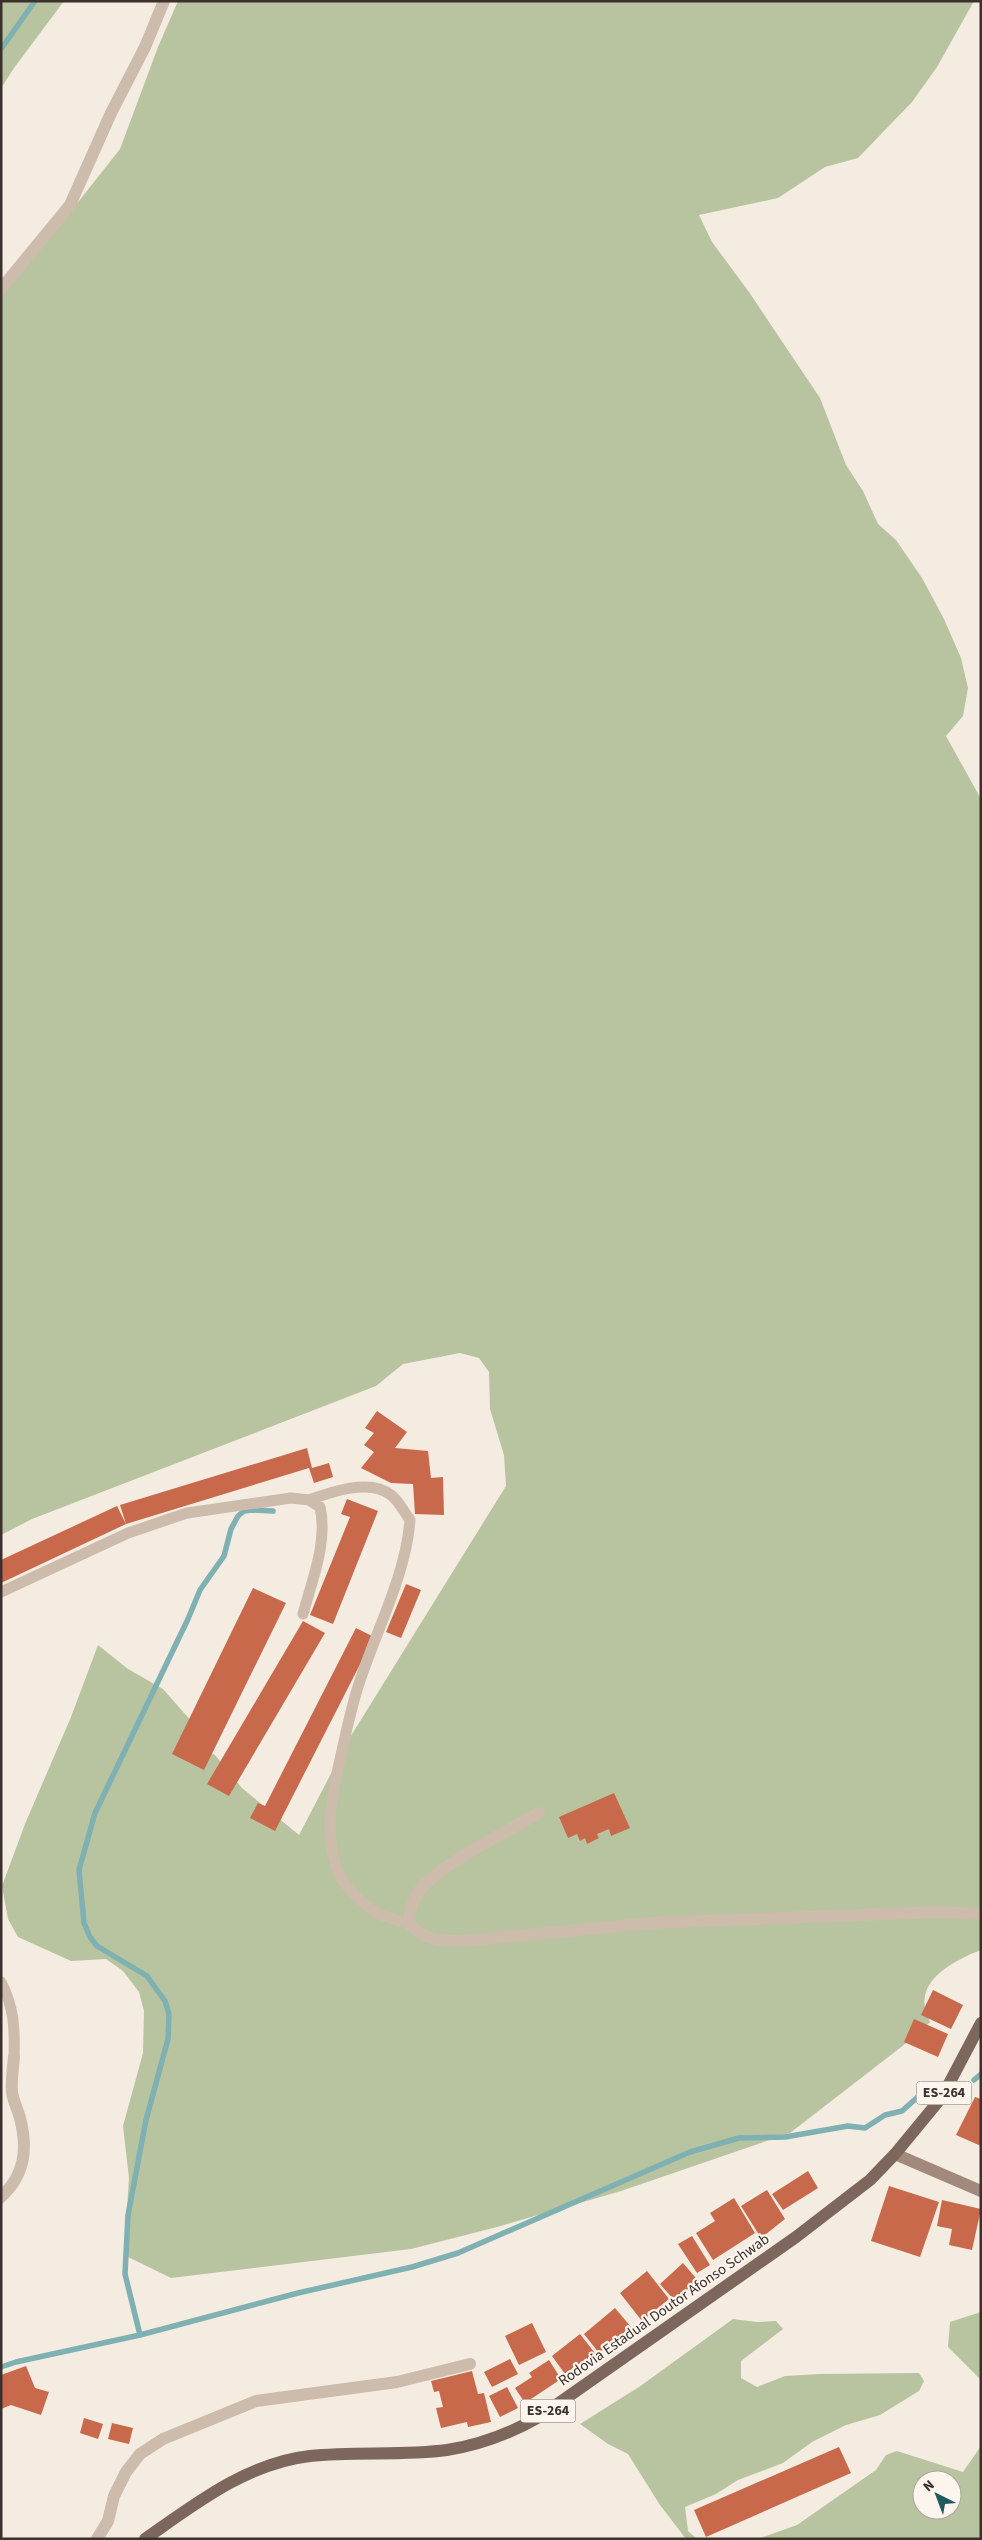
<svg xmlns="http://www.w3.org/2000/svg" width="982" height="2540" font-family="'Source Sans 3',sans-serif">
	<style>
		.green { fill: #b8c4a0; fill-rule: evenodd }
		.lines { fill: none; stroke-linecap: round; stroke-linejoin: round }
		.stream { stroke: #7fb0b2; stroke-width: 5.5 }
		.building { fill: #c8694b }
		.lane { stroke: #cdbbac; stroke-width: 11 }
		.street { stroke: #cdbbac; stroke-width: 12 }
		.secondary { stroke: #a18a7d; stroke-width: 12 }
		.primary { stroke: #7d675c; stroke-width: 12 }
		.labels { text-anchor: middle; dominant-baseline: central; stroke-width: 4.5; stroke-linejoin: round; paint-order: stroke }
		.shield { fill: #fbf5ee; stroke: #756b66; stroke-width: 1 }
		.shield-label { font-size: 14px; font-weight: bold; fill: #3b302b }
		.street-label { font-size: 15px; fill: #3b302b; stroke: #fbf5ee }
	</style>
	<rect width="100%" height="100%" fill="#f4ebe1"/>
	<path class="green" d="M1,1H64L14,68L1,88Z
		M178,1H974L937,67L912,102L858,158L825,167L778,198L699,215L712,242L749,292L820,398L846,465L863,491L878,524L896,540L922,578L944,619L961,658L968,688L963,716L946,736L981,799V1950C962,1957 929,1973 925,1996C923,2005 926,2013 930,2022L918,2034L790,2133L621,2191L497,2227L411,2249L171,2278L124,2255L129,2178L123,2126L143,2053L144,2011L139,1992L123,1971L106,1959L71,1961L18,1937L8,1919L2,1886L25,1824L71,1717L98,1645L128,1669L163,1689L192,1722L204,1749L215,1755L242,1788L299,1835L349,1739L506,1486L504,1455L490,1409L489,1372L479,1358L460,1353L403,1364L376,1386L32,1519L1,1535V284L79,201L120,149L158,47Z
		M981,2312V2380L948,2347L950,2322Z
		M733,2319L757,2322L776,2321L783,2329L741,2361V2378L757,2387L785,2376L820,2374L919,2373L924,2381L919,2391L880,2415L846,2425L812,2442L783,2463L738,2480L716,2494L685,2507L688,2531L697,2539H686L660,2505L628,2454L608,2444L580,2424L639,2387Z
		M981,2446V2539H758L797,2525L876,2470L886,2455L897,2451L963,2472ZM922,2480H952V2510H922Z"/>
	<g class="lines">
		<path class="stream" d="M1,49L35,1
			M974,2080L981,2074
			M140,2335L125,2274L128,2215L146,2120L168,2039L169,2014L165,2001L147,1976L97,1946L90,1937L84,1923L79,1870L95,1813L188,1619L200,1590L224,1556L231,1529L238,1516L244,1511L252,1510L273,1511
			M1,2367L16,2362L140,2335L298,2293L412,2267L458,2253L690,2152L739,2138L785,2137L848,2126L865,2128L885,2115L902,2111L920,2095"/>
	</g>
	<path class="building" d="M377,1411L407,1432L395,1448L428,1451L431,1478L443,1477L444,1515L415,1514L413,1484L391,1483L361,1468L374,1452L364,1445L374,1433L365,1428Z
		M307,1448L312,1468L329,1463L333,1477L314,1483L309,1468L126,1524L120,1505Z
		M347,1499L378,1511L333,1624L310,1615L350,1517L341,1514Z
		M117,1506L126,1524L1,1583V1560Z
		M406,1584L421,1590L401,1638L386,1632Z
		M253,1588L286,1603L204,1770L172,1754Z
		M303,1621L325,1633L229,1796L207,1784Z
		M356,1628L374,1637L275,1831L250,1818L258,1803L265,1806Z
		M614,1793L630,1828L611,1836L609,1829L597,1834L599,1838L587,1844L585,1838L580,1841L577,1834L568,1838L559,1817Z
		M933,1990L963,2005L951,2029L921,2015Z
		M914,2019L948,2034L938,2057L904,2042Z
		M975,2097L981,2099V2146L956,2135Z
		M808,2171L818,2188L783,2210L772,2194Z
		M889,2186L939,2202L920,2257L871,2241Z
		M767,2190L785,2219L761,2238L741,2206Z
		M734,2198L755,2233L713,2260L696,2233L715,2221L710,2213Z
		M942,2200L981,2209L972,2250L949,2245L952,2229L937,2226Z
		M692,2236L710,2265L697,2273L678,2244Z
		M683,2263L700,2283L691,2292L688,2289L675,2301L660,2284Z
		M647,2271L669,2299L642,2321L620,2293Z
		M615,2308L631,2327L599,2353L584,2334Z
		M532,2323L546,2352L519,2365L505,2336Z
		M580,2334L598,2357L581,2370L577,2365L565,2374L552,2356Z
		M510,2359L518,2374L492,2387L484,2372Z
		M549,2360L561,2379L525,2403L515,2388L532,2377L529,2373Z
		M26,2366L35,2388L49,2392L41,2415L11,2405L1,2409V2375Z
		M472,2371L478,2394L484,2393L491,2422L468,2427L467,2422L441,2428L436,2408L443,2407L439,2391L434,2392L431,2381Z
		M507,2387L518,2408L500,2417L489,2396Z
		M84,2418L103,2424L98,2439L80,2433Z
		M112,2423L133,2428L129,2444L108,2439Z
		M839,2447L851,2473L706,2537L694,2510Z"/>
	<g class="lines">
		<path class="lane" d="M309,1500C331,1492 370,1478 391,1495C399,1501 404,1512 410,1520C406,1572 380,1623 363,1672C352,1701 346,1733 339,1764C331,1800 324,1836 338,1872C344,1886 364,1905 377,1913C386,1918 399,1920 409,1924
			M1,1592L128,1533L187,1513L291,1498L309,1500L320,1507C328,1542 312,1580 303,1614
			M1,1982C14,2007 15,2029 14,2057"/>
		<path class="street" d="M1,289L70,205L111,113L145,47L164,1
			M539,1813C508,1831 439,1865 419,1891C412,1902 409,1911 409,1924C424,1940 441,1941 463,1941L651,1923L940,1912L981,1914
			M1,2197C25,2175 28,2149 20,2118C18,2110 13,2101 12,2092C11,2081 13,2068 14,2057
			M97,2539L108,2521L114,2496L126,2472L140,2454L163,2439L256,2401L397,2382L470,2364"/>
		<path class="secondary" d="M895,2154L981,2191"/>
		<path class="primary" d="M145,2539C195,2504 247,2463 310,2456C355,2451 402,2456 447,2450C480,2445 511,2433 539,2417L796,2237L870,2180L895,2154L942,2097L981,2023"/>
	</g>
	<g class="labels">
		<g class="shield">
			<rect x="916.5" y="2081.5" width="55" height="23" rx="4"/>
			<rect x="520.5" y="2399.5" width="55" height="23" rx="4"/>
		</g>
		<g class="shield-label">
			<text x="944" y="2093">ES-264</text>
			<text x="548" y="2411">ES-264</text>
		</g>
		<g class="street-label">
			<text transform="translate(664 2310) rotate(-35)">Rodovia Estadual Doutor Afonso Schwab</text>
		</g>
	</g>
	<rect width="982" height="2540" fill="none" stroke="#3b302b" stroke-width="5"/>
	<g transform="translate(937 2495) rotate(318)"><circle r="24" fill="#fbf5ee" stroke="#aea6a0"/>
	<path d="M0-4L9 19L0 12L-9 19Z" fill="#1f5a5e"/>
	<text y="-8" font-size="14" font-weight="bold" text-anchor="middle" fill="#3b302b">N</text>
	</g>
</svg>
